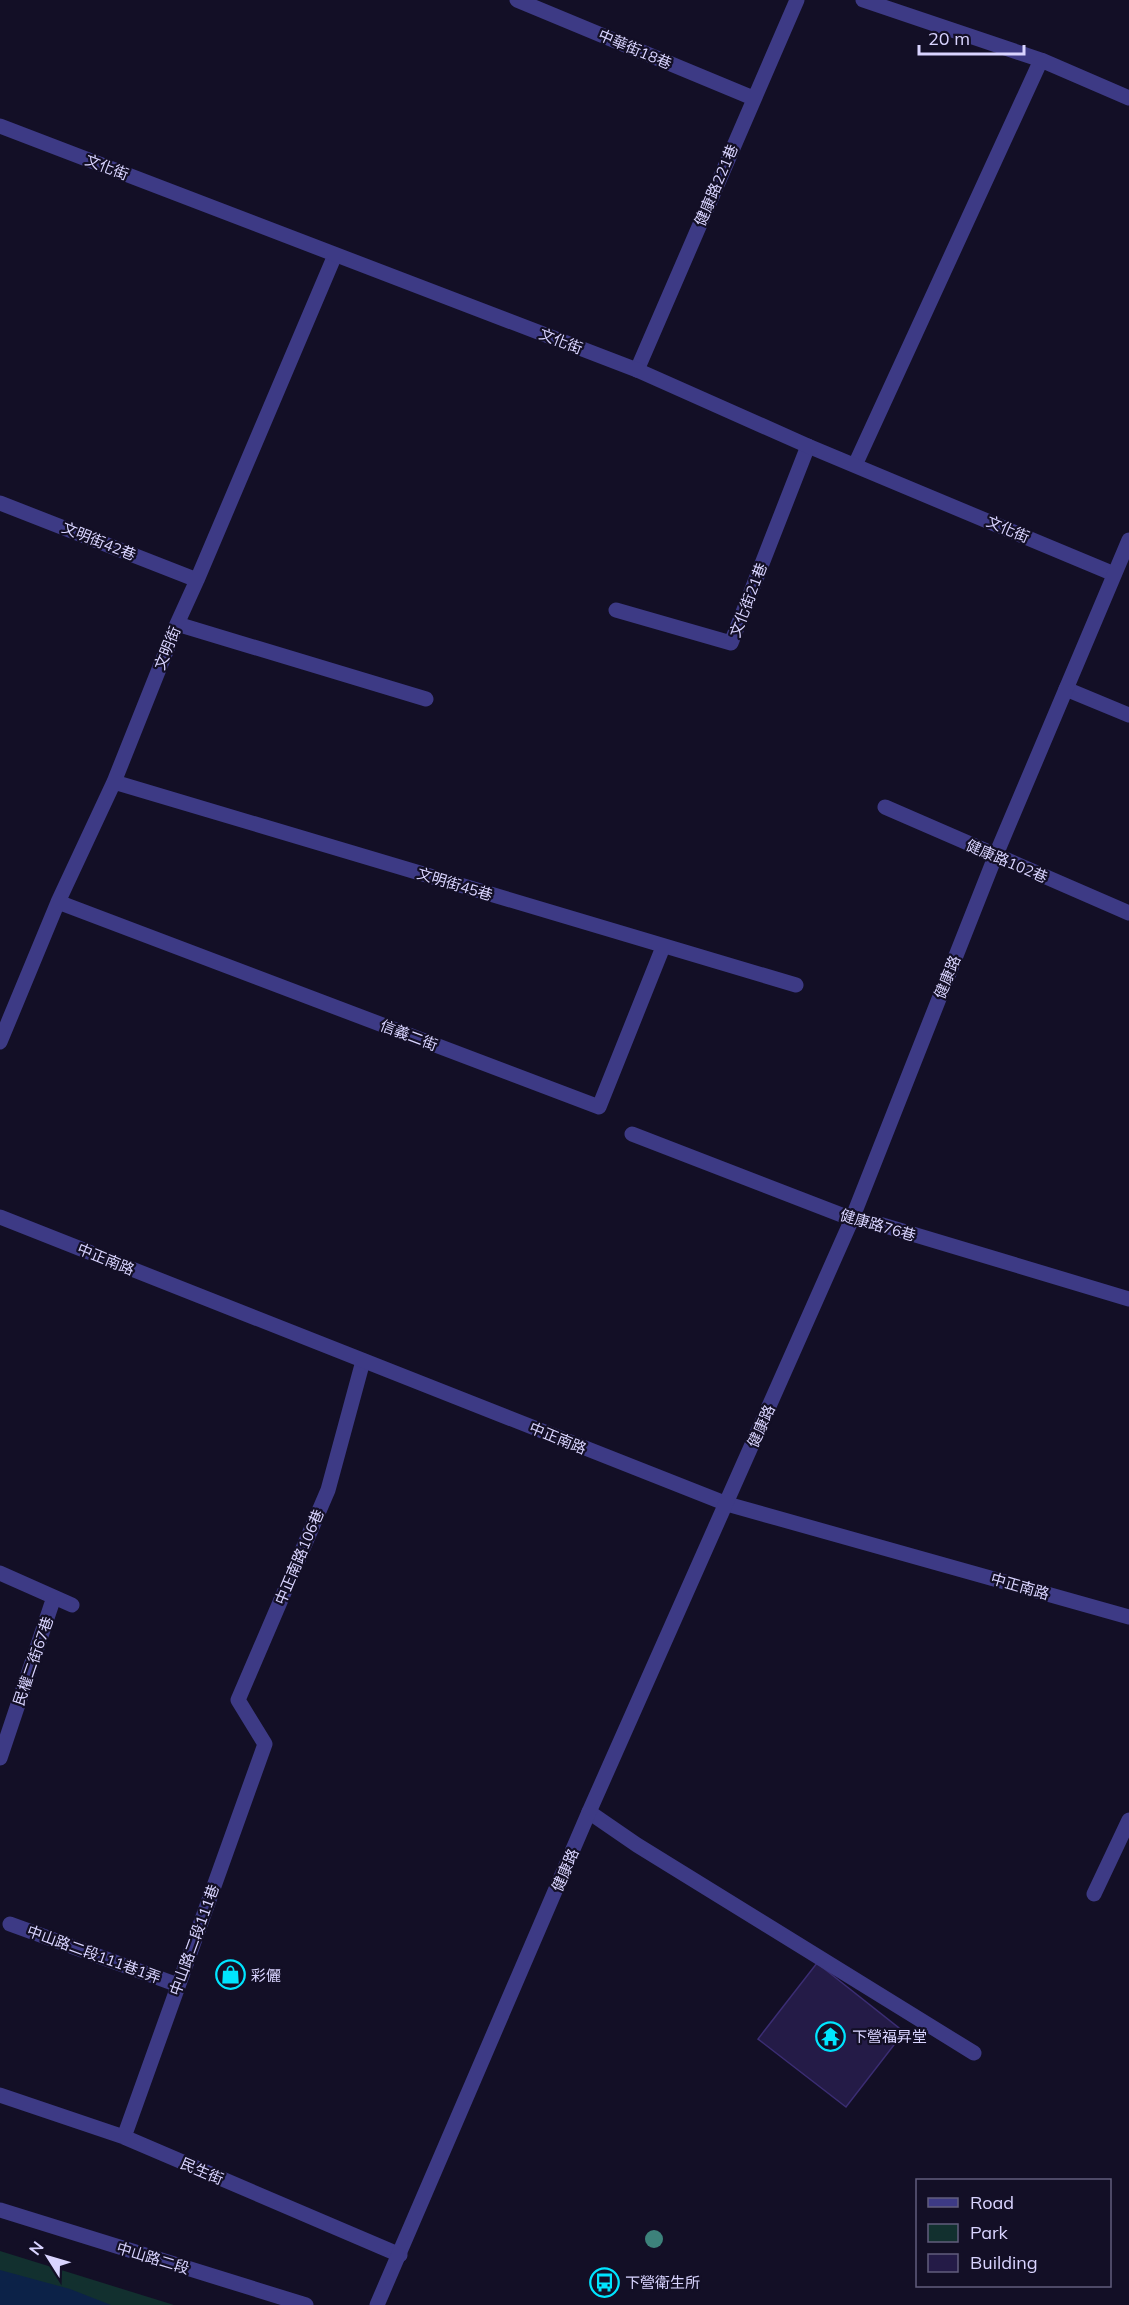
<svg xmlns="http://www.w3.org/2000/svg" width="1129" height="2305" font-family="Mulish,'Noto Sans TC',sans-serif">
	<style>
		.green { fill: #12302f }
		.water { fill: #0c2248 }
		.building { fill: #241b47; stroke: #3b2d73; stroke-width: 1.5 }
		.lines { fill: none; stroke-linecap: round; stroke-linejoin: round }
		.service { stroke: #3d3a85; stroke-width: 15 }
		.minor { stroke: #3d3a85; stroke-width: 15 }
		.tertiary { stroke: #3d3a85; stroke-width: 15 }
		.tree { fill: #3d827b }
		.labels { text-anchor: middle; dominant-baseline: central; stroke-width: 4.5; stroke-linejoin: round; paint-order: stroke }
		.street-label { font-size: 15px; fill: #d9d4ff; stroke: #130f26 }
		.poi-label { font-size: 15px; fill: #d9d4ff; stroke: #130f26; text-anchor: start }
	</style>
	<rect width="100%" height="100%" fill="#130f26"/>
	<path class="green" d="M0,2251L174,2305H0Z"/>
	<path class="water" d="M0,2270L70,2289L111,2305H0Z"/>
	<path class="building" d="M817,1963L904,2032L846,2107L758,2039Z"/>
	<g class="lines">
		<path class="service" d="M517,0L753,98
			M863,0L1041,60L1129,98
			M637,370L797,0
			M855,465L1041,60
			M0,503L197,580
			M616,610L731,643L808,446
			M177,624L426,699
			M1066,689L1129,715
			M114,782L796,985
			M885,807L1129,913
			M58,902L599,1107L663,947
			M0,1042L58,902L114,782L177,624L197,580L335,255
			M632,1134L852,1219L879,1224L1129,1299
			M0,1573L72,1605
			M0,1758L54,1597
			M589,1812L637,1845L974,2053
			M1094,1894L1129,1820
			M10,1924L178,1985
			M0,2095L124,2137L400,2255
			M124,2137L265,1744L238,1700L328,1490L363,1361"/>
		<path class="minor" d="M0,126L637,370L808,446L1114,574
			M0,1217L727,1504L1129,1617
			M0,2210L306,2305"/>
		<path class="tertiary" d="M377,2305L589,1812L852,1219L995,857L1129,540"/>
	</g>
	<circle class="tree" cx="654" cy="2239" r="9"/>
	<defs>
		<symbol id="shop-ring" viewBox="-11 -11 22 22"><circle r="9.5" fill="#130f26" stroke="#00e5ff" stroke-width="1.5"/><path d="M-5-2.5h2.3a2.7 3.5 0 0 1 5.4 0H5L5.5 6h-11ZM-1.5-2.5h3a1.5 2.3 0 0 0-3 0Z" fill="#00e5ff"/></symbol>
		<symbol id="temple-ring" viewBox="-11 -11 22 22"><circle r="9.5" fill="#130f26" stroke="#00e5ff" stroke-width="1.5"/><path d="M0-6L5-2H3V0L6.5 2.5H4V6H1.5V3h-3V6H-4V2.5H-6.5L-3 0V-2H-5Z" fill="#00e5ff"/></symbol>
		<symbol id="bus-ring" viewBox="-11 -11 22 22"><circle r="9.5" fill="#130f26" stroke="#00e5ff" stroke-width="1.5"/><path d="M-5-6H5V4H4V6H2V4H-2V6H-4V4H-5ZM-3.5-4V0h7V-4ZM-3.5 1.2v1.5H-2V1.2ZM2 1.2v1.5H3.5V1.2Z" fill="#00e5ff"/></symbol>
	</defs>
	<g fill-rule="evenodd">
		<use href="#shop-ring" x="214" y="1958" width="33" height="33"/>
		<use href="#temple-ring" x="814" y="2020" width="33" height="33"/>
		<use href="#bus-ring" x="588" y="2266" width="33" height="33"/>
	</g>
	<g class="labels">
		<g class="street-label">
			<text transform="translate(635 49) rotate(23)">中華街18巷</text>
			<text transform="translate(107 167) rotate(21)">文化街</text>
			<text transform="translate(716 185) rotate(-67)">健康路221巷</text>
			<text transform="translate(561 341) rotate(21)">文化街</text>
			<text transform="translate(1008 529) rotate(23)">文化街</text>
			<text transform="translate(99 541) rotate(22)">文明街42巷</text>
			<text transform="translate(748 600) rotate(-69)">文化街21巷</text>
			<text transform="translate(167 648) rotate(-68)">文明街</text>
			<text transform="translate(1007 861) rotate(23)">健康路102巷</text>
			<text transform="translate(455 884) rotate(17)">文明街45巷</text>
			<text transform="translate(947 977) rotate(-68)">健康路</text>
			<text transform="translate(409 1035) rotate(21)">信義二街</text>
			<text transform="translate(878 1225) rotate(16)">健康路76巷</text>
			<text transform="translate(106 1259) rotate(22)">中正南路</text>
			<text transform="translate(761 1426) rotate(-66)">健康路</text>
			<text transform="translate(558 1438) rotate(22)">中正南路</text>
			<text transform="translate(299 1557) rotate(-67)">中正南路106巷</text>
			<text transform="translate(1020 1586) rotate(16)">中正南路</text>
			<text transform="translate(33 1661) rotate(-71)">民權二街67巷</text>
			<text transform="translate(565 1870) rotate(-67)">健康路</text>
			<text transform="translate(194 1940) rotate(-70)">中山路二段111巷</text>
			<text transform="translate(94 1954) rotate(20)">中山路二段111巷1弄</text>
			<text transform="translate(202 2171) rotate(23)">民生街</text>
			<text transform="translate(153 2258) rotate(17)">中山路二段</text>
		</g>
		<g class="poi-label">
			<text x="251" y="1975">彩儷</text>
			<text x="852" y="2036">下營福昇堂</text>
			<text x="625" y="2282">下營衛生所</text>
		</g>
	</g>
	<rect x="916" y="2179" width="195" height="108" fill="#130f26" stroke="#625e7d" stroke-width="1.5"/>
	<rect x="928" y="2198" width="30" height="9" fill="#3d3a85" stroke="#625e7d" stroke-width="1.5"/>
	<text x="970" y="2209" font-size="18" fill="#d9d4ff">Road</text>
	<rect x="928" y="2224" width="30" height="18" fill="#12302f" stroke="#625e7d" stroke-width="1.5"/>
	<text x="970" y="2239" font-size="18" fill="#d9d4ff">Park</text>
	<rect x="928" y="2254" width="30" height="18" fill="#241b47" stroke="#625e7d" stroke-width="1.5"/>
	<text x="970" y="2269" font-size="18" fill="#d9d4ff">Building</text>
	<g transform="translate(48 2257) rotate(307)" stroke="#130f26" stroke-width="4.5" paint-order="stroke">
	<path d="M0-4.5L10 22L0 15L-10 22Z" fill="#d9d4ff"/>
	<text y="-9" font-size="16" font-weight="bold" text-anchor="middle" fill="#d9d4ff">N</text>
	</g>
	<path d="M919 45v9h105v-9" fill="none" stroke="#d9d4ff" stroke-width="3"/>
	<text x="928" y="45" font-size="18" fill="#d9d4ff" stroke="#130f26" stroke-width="4.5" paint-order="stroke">20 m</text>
</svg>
